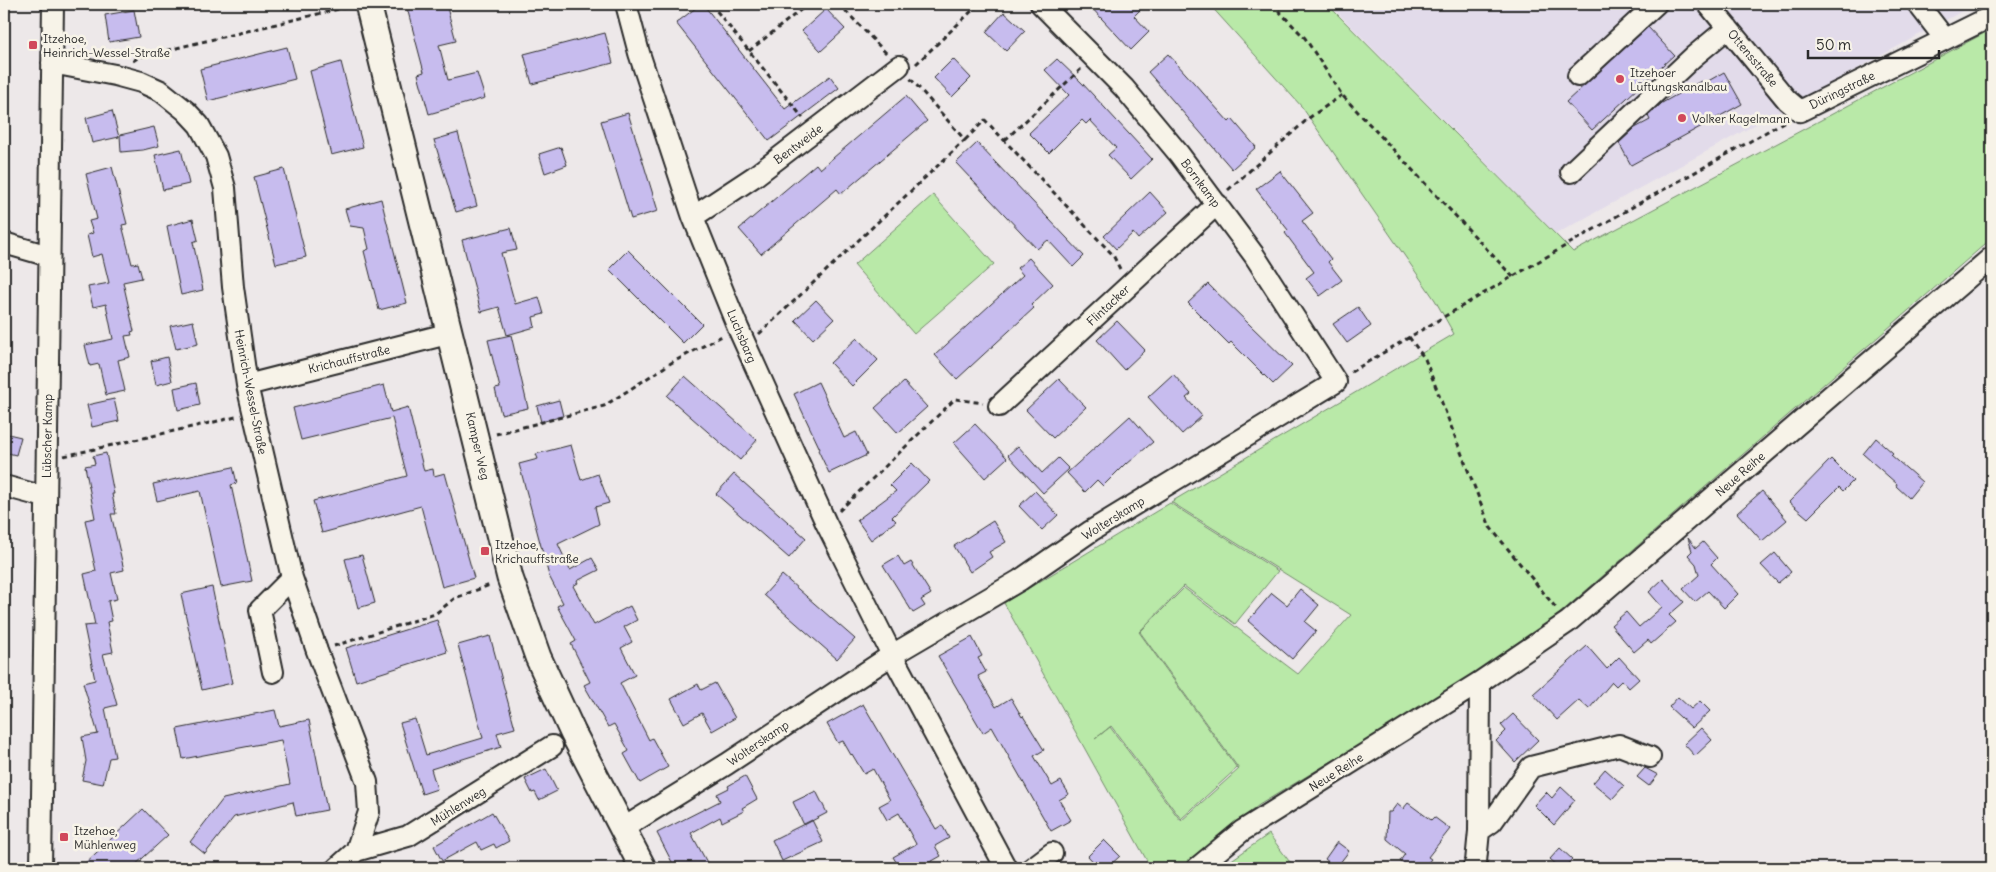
<svg xmlns="http://www.w3.org/2000/svg" width="1996" height="872" font-family="Delius,sans-serif">
	<style>
		.built { fill: #e2dbea }
		.green { fill: #b9e9a8; stroke: #728a6a }
		.building { fill: #c7bcee; stroke: #2b2b2b }
		.lines { fill: none; stroke-linecap: round; stroke-linejoin: round }
		.minor-casing { stroke: #2b2b2b; stroke-width: 24 }
		.major-casing { stroke: #2b2b2b; stroke-width: 29 }
		.path { stroke: #2b2b2b; stroke-width: 3; stroke-dasharray: 5 4; stroke-linecap: butt }
		.minor { stroke: #f7f3e8; stroke-width: 20 }
		.major { stroke: #f7f3e8; stroke-width: 25 }
		.poi-dot { fill: #d1495b; stroke: #f7f3e8; stroke-width: 2 }
		.labels { text-anchor: middle; dominant-baseline: central; stroke-width: 5; stroke-linejoin: round; paint-order: stroke }
		.poi-label { font-size: 12px; fill: #2b2b2b; stroke: #f7f3e8; text-anchor: start }
		.street-label { font-size: 12px; fill: #2b2b2b; stroke: #f7f3e8 }
	</style>
	<rect width="100%" height="100%" fill="#ede8e9"/>
	<filter id="ink" filterUnits="userSpaceOnUse"><feTurbulence type="fractalNoise" baseFrequency=".02" numOctaves="2"/><feDisplacementMap in="SourceGraphic" scale="10" xChannelSelector="R" yChannelSelector="G"/><feConvolveMatrix kernelMatrix="1 2 1 2 8 2 1 2 1" color-interpolation-filters="sRGB"/></filter>
	<g filter="url(#ink)">
		<path class="built" d="M1329,4H1975L1556,234Z"/>
		<path class="green" d="M1209,4H1327L1573,252L1992,29V238L1521,647L1259,805L1179,868H1151L1004,603L1170,503L1278,571L1235,624L1184,586L1139,632L1237,768L1181,819L1111,726L1095,739L1110,727L1181,821L1239,769L1140,632L1184,588L1298,674L1351,615L1171,502L1454,334L1435,300L1302,107Z
			M933,195L994,264L914,334L854,265Z
			M1269,834L1289,861L1300,868H1220Z"/>
		<path class="building" d="M406,4H446L456,41L439,45L448,80L477,73L485,98L429,114L418,74L424,72Z
			M701,4H703L785,109L830,76L839,88L769,141L676,23Z
			M1088,4H1146L1134,16L1149,32L1131,50Z
			M826,9L845,29L821,51L802,31Z
			M134,10L139,37L109,42L105,15Z
			M1004,12L1025,31L1006,51L986,32Z
			M1648,27L1674,55L1592,130L1566,102Z
			M605,33L613,63L532,84L524,54Z
			M287,47L295,79L208,101L200,69Z
			M1168,54L1229,122L1232,119L1256,147L1232,169L1148,72Z
			M953,59L971,78L952,97L934,78Z
			M1057,59L1082,83L1152,159L1131,179L1108,155L1116,148L1090,120L1086,124L1082,120L1049,153L1029,133L1069,95L1045,70Z
			M341,62L363,147L331,155L310,71Z
			M1724,72L1742,104L1631,165L1619,143L1635,128L1650,120L1648,116L1662,103L1701,81L1703,84Z
			M906,96L927,121L841,194L837,189L761,254L739,229L816,164L820,169Z
			M112,111L119,137L92,143L86,118Z
			M628,113L658,211L631,219L601,121Z
			M154,127L159,146L143,150L121,152L120,135Z
			M458,133L477,206L456,212L434,140Z
			M977,143L1084,256L1073,267L1048,240L1037,249L956,163Z
			M561,147L567,165L545,173L539,154Z
			M181,149L189,184L163,190L155,155Z
			M112,167L127,224L122,225L132,264L138,263L142,278L123,282L134,331L131,332L132,335L125,336L130,357L118,360L125,391L106,395L99,364L90,366L85,345L113,339L106,304L93,307L88,287L109,283L102,254L92,257L87,235L93,233L89,221L97,219L86,174Z
			M284,169L306,257L276,264L254,177Z
			M1280,171L1313,213L1302,221L1331,259L1328,262L1342,280L1320,296L1306,278L1314,272L1285,233L1288,230L1256,189Z
			M1150,192L1168,212L1138,239L1133,233L1116,249L1104,236Z
			M381,199L407,303L379,310L364,251L369,249L364,228L350,226L345,209Z
			M193,219L198,240L193,242L203,290L181,295L167,226Z
			M511,228L517,250L501,253L515,304L539,297L544,314L533,317L535,327L507,335L499,307L481,312L462,240Z
			M628,250L702,324L683,343L609,269Z
			M1029,258L1053,284L1031,305L1034,308L957,379L935,355L1023,275L1017,268Z
			M1208,284L1292,366L1273,384L1231,342L1229,344L1188,303Z
			M816,300L834,319L813,339L795,320Z
			M1358,307L1371,326L1347,343L1333,324Z
			M193,321L198,344L176,349L170,326Z
			M1117,321L1145,350L1124,370L1097,340Z
			M511,335L528,408L501,414L495,389L500,388L488,340Z
			M857,338L878,360L852,386L830,363Z
			M167,357L172,381L156,385L151,361Z
			M1173,374L1191,394L1186,398L1202,416L1182,434L1148,397Z
			M685,376L757,440L740,460L667,396Z
			M1059,379L1086,407L1053,438L1026,410Z
			M818,382L844,438L856,432L867,455L829,473L818,450L820,449L794,394Z
			M904,382L927,407L898,433L875,408Z
			M196,383L200,405L178,410L174,388Z
			M384,385L391,412L408,407L424,471L433,469L434,476L445,473L474,578L442,587L421,506L322,533L313,501L407,476L392,418L301,440L293,408Z
			M114,399L119,421L92,427L87,405Z
			M559,400L563,416L541,422L537,406Z
			M1130,416L1153,442L1127,464L1126,463L1103,486L1097,480L1085,492L1067,473Z
			M975,424L1007,458L985,478L954,443Z
			M4,433L21,437L16,455L4,452Z
			M1876,438L1893,453L1891,455L1922,482L1909,498L1896,486L1897,484L1863,454Z
			M571,445L581,480L598,474L609,503L595,507L599,524L558,544L570,570L592,558L599,570L577,581L578,583L573,586L594,625L630,606L637,620L624,627L632,642L621,648L635,675L620,683L649,740L652,738L668,767L640,783L624,754L629,751L614,724L608,727L584,685L590,682L571,644L576,641L557,606L563,603L549,576L519,464L538,459L536,454Z
			M1018,446L1042,473L1058,458L1069,469L1043,493L1008,455Z
			M106,453L114,494H112L116,514H111L124,570L111,573L117,599L108,601L112,621L107,622L113,652L103,654L117,705L105,708L115,757L109,758L103,784L82,780L86,761L82,737L98,734L83,683L95,680L84,626L95,625L84,574L96,571L85,520L95,518L85,466L95,464L93,456Z
			M1831,459L1853,481L1843,491L1839,487L1808,518L1789,502Z
			M912,463L929,481L892,517L896,521L871,540L857,520L896,491L890,485Z
			M233,467L237,483L231,485L252,581L221,587L200,491L157,501L153,484Z
			M734,474L806,538L789,558L716,494Z
			M1035,491L1058,515L1042,530L1019,506Z
			M1762,491L1787,520L1762,541L1737,513Z
			M993,521L1006,542L989,552L992,557L970,572L954,546Z
			M1688,538L1696,548L1703,542L1717,558L1711,564L1738,594L1724,608L1708,591L1695,602L1683,589L1699,575L1696,564L1688,555L1692,551Z
			M1775,553L1791,572L1778,583L1761,565Z
			M362,555L375,603L358,608L345,559Z
			M898,556L904,566L911,562L931,594L921,600L925,606L913,613L883,565Z
			M782,575L855,639L837,659L764,595Z
			M1663,579L1684,602L1669,615L1676,622L1651,644L1648,640L1634,652L1611,625L1626,612L1639,627L1662,607L1649,592Z
			M212,587L232,683L202,690L181,594Z
			M1300,589L1319,605L1305,622L1316,631L1292,659L1248,621L1272,593L1287,605Z
			M437,620L447,652L356,681L346,648Z
			M490,636L515,728L497,733L501,747L431,769L437,789L422,794L400,723L415,719L426,755L483,738L458,645Z
			M972,637L982,656L978,658L986,672L978,676L996,707L1011,698L1022,717L1023,716L1044,750L1034,756L1052,786L1061,781L1069,794L1059,800L1071,820L1051,831L992,727L983,733L938,656Z
			M1587,646L1607,669L1619,657L1639,679L1629,688L1622,680L1616,686L1612,682L1589,709L1579,700L1557,720L1533,694Z
			M715,683L735,718L712,731L702,713L684,723L671,699L698,684L701,690Z
			M1678,697L1691,709L1700,701L1710,711L1692,728L1669,707Z
			M863,704L936,829L942,825L949,838L935,846L941,856L920,868H900L893,857L916,844L899,813L887,820L879,806L890,800L873,769L864,774L852,754L851,755L843,741L838,743L827,724Z
			M275,710L279,726L309,720L327,810L296,816L293,802L234,817L205,854L190,842L223,799L290,784L281,740L183,759L177,729Z
			M1513,714L1538,740L1515,762L1496,741L1506,731L1501,725Z
			M1701,728L1712,740L1695,756L1684,744Z
			M1645,768L1658,775L1649,786L1637,777Z
			M546,769L557,791L539,800L535,792L532,793L525,779Z
			M1605,769L1624,786L1612,799L1593,783Z
			M745,776L757,799L742,808L744,811L722,822L720,817L691,833L710,868H675L657,833L720,801L717,794L729,788L728,786Z
			M1561,787L1575,800L1554,825L1534,805L1546,792L1552,798Z
			M816,791L827,813L804,825L793,802Z
			M1408,803L1431,820L1434,817L1450,829L1428,857L1431,859L1424,868H1409L1400,861L1405,854L1387,839L1388,812H1391L1397,804L1403,809Z
			M143,809L168,835L132,868H80Z
			M492,812L509,841L496,848L494,844L481,850L477,842L442,861L434,846Z
			M812,820L823,842L782,861L772,840Z
			M1104,840L1120,856L1107,868H1099L1088,856Z
			M1337,842L1349,851L1336,868L1325,859Z
			M1560,848L1572,859L1564,868H1560L1550,859Z"/>
		<g class="lines">
			<defs>
				<path id="minor" d="M626,4L639,53L693,217L738,328L826,523L892,655L1006,868
					M1708,4L1787,100L1800,111L1992,16
					M1918,4L1945,39
					M52,63L115,75L141,82L161,91L186,111L199,125L216,156L225,188L233,287L247,385L292,578L317,651L367,782L369,812L356,851L337,868
					M1578,76L1656,4
					M1571,172L1693,57L1728,28
					M693,217L755,176L899,66
					M4,243L49,256
					M247,385L451,333
					M999,406L1217,204
					M4,486L45,497
					M273,672L260,610L292,578
					M622,829L727,764L892,655L1020,580L1091,531L1336,382L1254,255L1179,154L1124,88L1041,4
					M1479,831L1492,822L1531,767L1619,745L1650,757
					M356,851L408,836L552,746
					M41,868L53,4
					M1032,868L1052,853
					M1197,868L1242,831L1480,682L1568,622L1992,257
					M1473,868L1476,862L1479,831L1480,682"/>
				<path id="major" d="M368,4L510,578L538,657L573,733L643,868"/>
			</defs>
			<use href="#minor" class="minor-casing"/>
			<use href="#major" class="major-casing"/>
			<path class="path" d="M711,4L803,118
				M839,4L887,54
				M1272,4L1305,38L1342,95L1513,277
				M749,51L808,4
				M133,61L139,57L347,7
				M916,64L979,4
				M965,140L985,120L1113,255L1120,269
				M1005,140L1081,69
				M1228,190L1309,118L1342,95
				M759,334L965,140L910,78
				M1409,337L1425,359L1490,527L1556,608
				M1351,372C1446,315 1541,260 1636,205C1686,177 1736,150 1785,121
				M496,434L604,406L671,363L722,336
				M64,456L236,417
				M839,511L955,399L983,403
				M334,646L435,614L455,598L490,585"/>
			<use href="#minor" class="minor"/>
			<use href="#major" class="major"/>
		</g>
	</g>
	<g class="poi-dot">
		<rect x="28" y="40" width="10" height="10" rx="2.5"/>
		<circle cx="1620" cy="79" r="5"/>
		<circle cx="1682" cy="118" r="5"/>
		<rect x="480" y="546" width="10" height="10" rx="2.5"/>
		<rect x="59" y="832" width="10" height="10" rx="2.5"/>
	</g>
	<g class="labels">
		<g class="poi-label">
			<text x="43" y="38">Itzehoe,<tspan x="43" dy="14">Heinrich-Wessel-Straße</tspan></text>
			<text x="1630" y="72">Itzehoer<tspan x="1630" dy="14">Lüftungskanalbau</tspan></text>
			<text x="1692" y="118">Volker Kagelmann</text>
			<text x="495" y="544">Itzehoe,<tspan x="495" dy="14">Krichauffstraße</tspan></text>
			<text x="74" y="830">Itzehoe,<tspan x="74" dy="14">Mühlenweg</tspan></text>
		</g>
		<g class="street-label">
			<text transform="translate(1753 58) rotate(50)">Ottensstraße</text>
			<text transform="translate(1842 90) rotate(-26)">Düringstraße</text>
			<text transform="translate(798 144) rotate(-37)">Bentweide</text>
			<text transform="translate(1201 183) rotate(53)">Bornkamp</text>
			<text transform="translate(1108 305) rotate(-43)">Flintacker</text>
			<text transform="translate(742 336) rotate(67)">Luchsbarg</text>
			<text transform="translate(349 359) rotate(-14)">Krichauffstraße</text>
			<text transform="translate(251 392) rotate(79)">Heinrich-Wessel-Straße</text>
			<text transform="translate(47 436) rotate(-89)">Lübscher Kamp</text>
			<text transform="translate(478 446) rotate(77)">Kamper Weg</text>
			<text transform="translate(1740 474) rotate(-41)">Neue Reihe</text>
			<text transform="translate(1113 518) rotate(-32)">Wolterskamp</text>
			<text transform="translate(758 743) rotate(-34)">Wolterskamp</text>
			<text transform="translate(1336 772) rotate(-32)">Neue Reihe</text>
			<text transform="translate(458 806) rotate(-32)">Mühlenweg</text>
		</g>
	</g>
	<rect width="1996" height="872" fill="none" stroke="#f7f3e8" stroke-width="20"/>
	<rect x="10" y="10" width="1976" height="852" fill="none" stroke="#2b2b2b" stroke-width="2" filter="url(#ink)"/>
	<path d="M1808 50v8h131v-8" fill="none" stroke="#2b2b2b" stroke-width="2.5"/>
	<text x="1816" y="50" font-size="15" fill="#2b2b2b" stroke="#f7f3e8" stroke-width="4" paint-order="stroke">50 m</text>
</svg>
